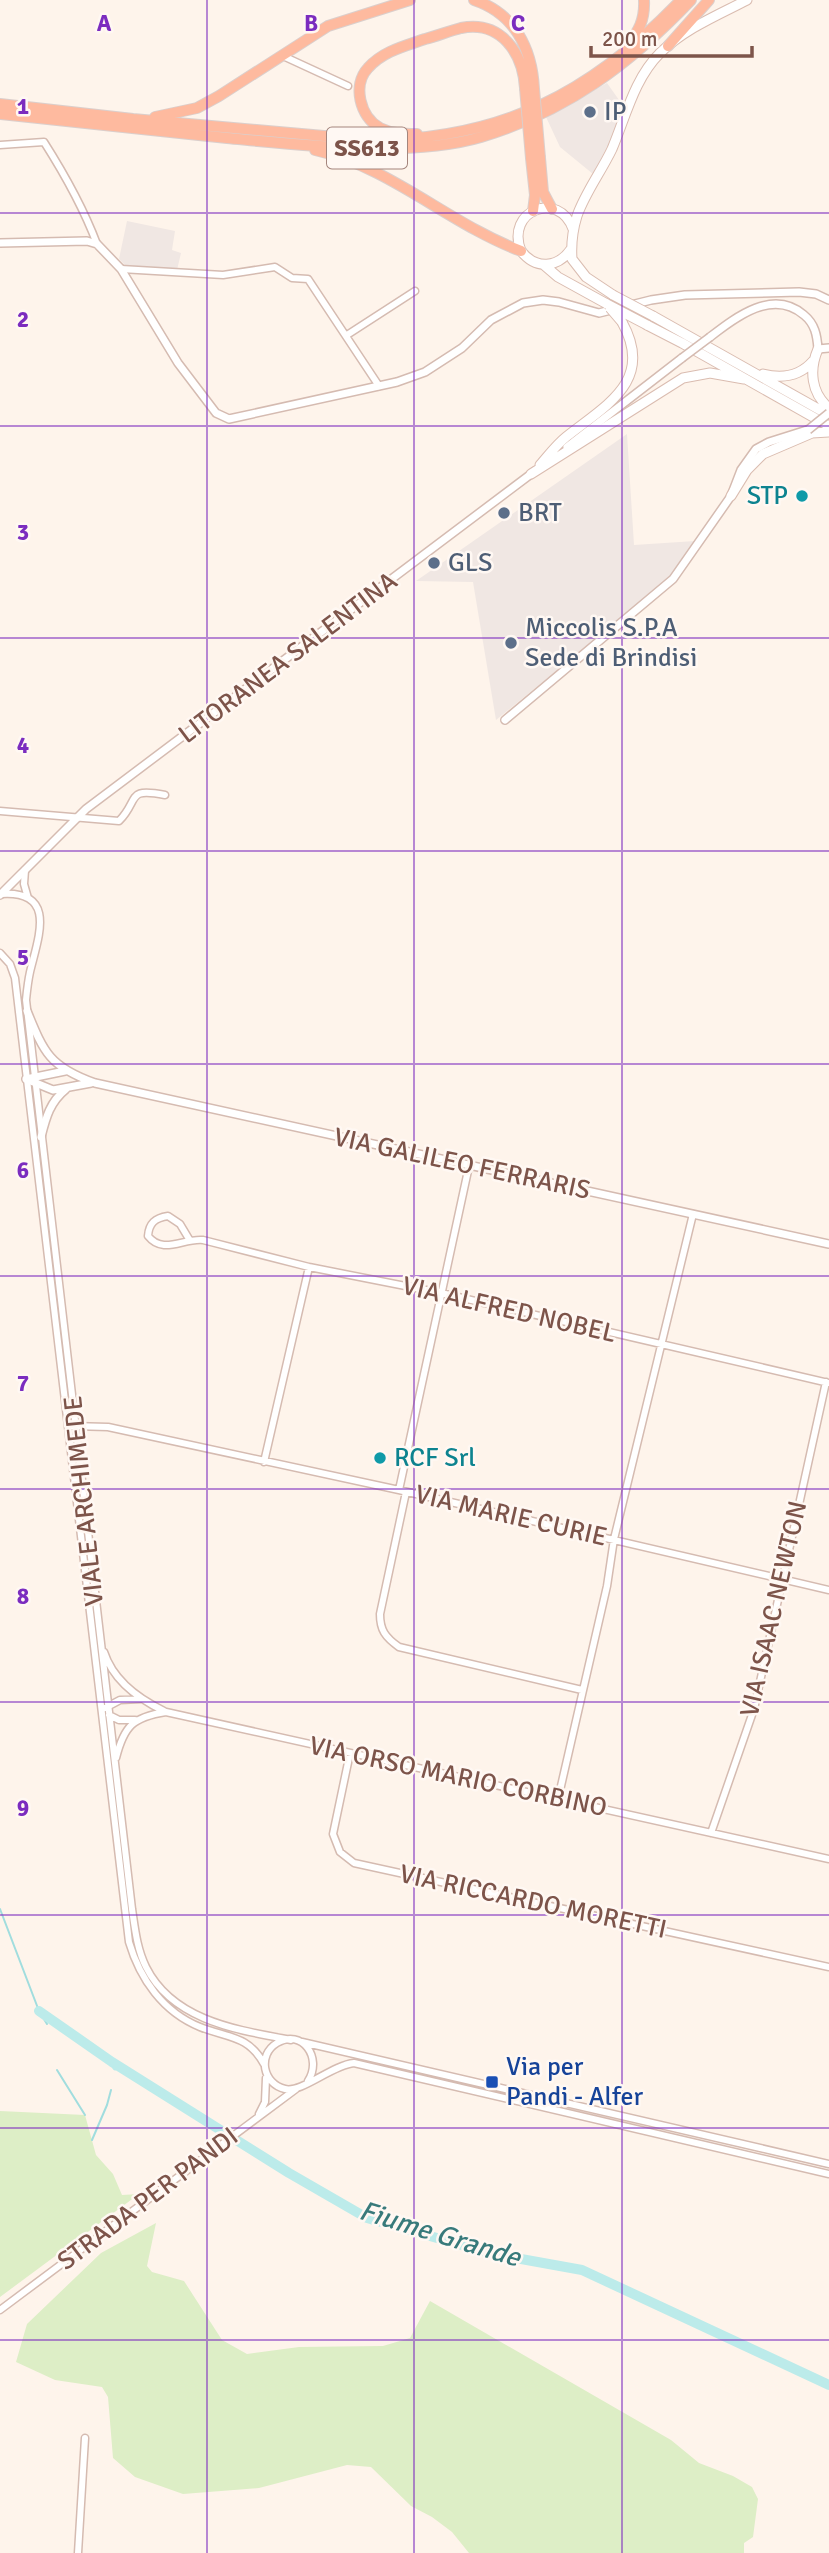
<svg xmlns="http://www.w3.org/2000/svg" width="829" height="2553" font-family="Signika,sans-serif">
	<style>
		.industrial { fill: #f0e7e3 }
		.green { fill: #ddeec6 }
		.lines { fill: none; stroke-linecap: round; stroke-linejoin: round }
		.stream { stroke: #a1ddde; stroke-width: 2 }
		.canal { stroke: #bcebea; stroke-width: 5 }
		.river { stroke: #bcebea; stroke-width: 10 }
		.minor-casing { stroke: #d5bbb1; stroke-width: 9 }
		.tertiary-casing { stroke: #d5bbb1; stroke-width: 10 }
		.secondary-casing { stroke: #dabcb0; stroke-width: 11 }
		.trunk-casing { stroke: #dbcfcc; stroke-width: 12 }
		.minor { stroke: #fff; stroke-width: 6 }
		.tertiary { stroke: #fff; stroke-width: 7 }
		.secondary { stroke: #fff; stroke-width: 9 }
		.trunk { stroke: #feba9f; stroke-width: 10 }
		.tertiary-bridge-casing { stroke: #d5bbb1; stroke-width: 10; stroke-linecap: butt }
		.secondary-bridge-casing { stroke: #dabcb0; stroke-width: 11; stroke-linecap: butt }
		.trunk-bridge-casing { stroke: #dbcfcc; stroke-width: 12; stroke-linecap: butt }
		.tertiary-bridge { stroke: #fff; stroke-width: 7 }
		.secondary-bridge { stroke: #fff; stroke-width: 9 }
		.trunk-bridge { stroke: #feba9f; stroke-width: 10 }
		.grid { fill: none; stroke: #7b2cbf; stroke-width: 2; stroke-opacity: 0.55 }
		.service-dot { fill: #5c6f8a; stroke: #fff8f3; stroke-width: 2.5 }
		.culture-dot { fill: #0f9aa8; stroke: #fff8f3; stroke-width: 2.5 }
		.transit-dot { fill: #1a4fb4; stroke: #fff8f3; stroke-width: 2.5 }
		.labels { text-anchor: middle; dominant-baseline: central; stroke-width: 5; stroke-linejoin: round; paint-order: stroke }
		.shield { fill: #fff8f3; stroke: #a4857d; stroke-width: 2 }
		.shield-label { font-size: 24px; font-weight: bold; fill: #7d544a }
		.service-label { font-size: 26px; fill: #4e5e75; stroke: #fff8f3; text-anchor: start }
		.culture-label { font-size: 26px; fill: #0d838f; stroke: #fff8f3; text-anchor: end }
		.street-label { font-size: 26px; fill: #7d544a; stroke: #fff8f3 }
		.transit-label { font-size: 26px; fill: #164399; stroke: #fff8f3; text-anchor: start }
		.water-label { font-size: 28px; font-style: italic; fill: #387a7b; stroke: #fff8f3 }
		.grid-label { font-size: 23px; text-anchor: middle; font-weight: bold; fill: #7b2cbf; stroke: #fff8f3; stroke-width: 5; stroke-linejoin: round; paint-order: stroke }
	</style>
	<rect width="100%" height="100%" fill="#fef4eb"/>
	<path class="industrial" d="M607,83L624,107L613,136L593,174L560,147L546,117Z
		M127,221L175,231L172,250L181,253L177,270L125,265L119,259Z
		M627,434L634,545L695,541L670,578L496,720L473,582L416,581Z"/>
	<path class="green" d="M0,2111L85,2115L96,2155L113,2174L122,2195L139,2194L0,2297Z
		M156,2223L147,2266L152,2272L184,2281L222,2340L247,2354L299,2347L383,2346L410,2338L430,2301L671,2440L699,2463L733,2476L752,2487L758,2499L753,2537L744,2543V2553H469L452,2532L432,2517L411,2506L371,2467L347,2465L259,2488L183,2494L135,2477L113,2458L108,2397L102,2387L55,2380L16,2362L27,2324L101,2253Z"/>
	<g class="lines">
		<path class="stream" d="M0,1909L39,2011L47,2024
			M57,2070L85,2115
			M92,2140L107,2105L111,2090"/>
		<path class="canal" d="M112,2062L115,2068"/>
		<path class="river" d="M39,2011L112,2062L289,2173L367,2218L493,2254L582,2270L829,2385"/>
		<defs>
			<path id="minor" d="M283,56L348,86
				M0,145L44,142C65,175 83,207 97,244
				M121,269L223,275L275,267L292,278L308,279L379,386
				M347,335L415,291
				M0,811L119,821C140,800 125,787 165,795
				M25,870L24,884L28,898
				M1,894C58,890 38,938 30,972C28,981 27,990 26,1000L132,1909C135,1929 137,1949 146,1967C173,2021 238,2030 291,2040
				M0,953L10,964L15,978L129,1942C140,1979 163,2012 200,2027C228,2038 248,2035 264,2064
				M189,1239L180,1224L168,1216C155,1218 149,1223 148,1236C163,1255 183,1238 203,1240L309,1267L441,1293L829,1383
				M72,1426L108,1427L399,1490L829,1590
				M264,1462L309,1267
				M399,1490L469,1166
				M406,1492L380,1614C380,1630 385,1637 399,1647L582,1690
				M104,1652C113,1680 139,1699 164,1711
				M105,1708L120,1700L141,1699
				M109,1715L119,1720H135
				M350,1753L333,1834L340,1852L354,1863L829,1967
				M116,1758C124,1726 133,1717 166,1712L829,1859
				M558,1799L607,1586L614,1539L693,1214
				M711,1833L754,1709L826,1382
				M302,2042L829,2164
				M308,2081C323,2058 302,2028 277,2043C257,2055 263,2084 285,2089C302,2093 332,2065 354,2063L829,2174
				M259,2114L265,2102L266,2078
				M0,2310L296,2089
				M78,2553L85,2438"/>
			<path id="tertiary" d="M0,243L87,241L97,244L121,269L178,363L216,413L229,419L397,382L425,372L462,348L491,320L523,303L543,300L559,302L599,313L651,300L685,295L799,292L816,294L829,300
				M710,337C736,317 773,288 804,315C815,324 817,335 818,349L829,348
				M567,447L682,358
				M505,720L673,579L731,496L741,470L756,449L769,442L807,430
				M0,895L86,809L535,471
				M27,1011C44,1053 50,1067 95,1083L829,1244
				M26,1079L53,1090L91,1083
				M26,1079L65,1071
				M41,1137C46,1117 50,1102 66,1089"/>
			<path id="secondary" d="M571,249C558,268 536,270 521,251C505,210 559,190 573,229
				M544,265L558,277L607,304
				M613,295L586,277L572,259C571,245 573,229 577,216C585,193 601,172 612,149C626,116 634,79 660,53C684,29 718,15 747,0
				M653,316L829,415
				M647,325L682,343L829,426
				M818,349C809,370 811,393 829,408
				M763,374C783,379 800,376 813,361
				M540,465C548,456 556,445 566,437C606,405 655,381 622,322
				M531,474L683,378L710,373L744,379
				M731,496L747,470L763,454L812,433L829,432"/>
			<path id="trunk" d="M474,0C514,13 532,48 534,89
				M668,46L709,0
				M626,47C639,31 645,20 644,0
				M0,104L133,119L369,140C500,141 592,93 681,0
				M0,114C76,122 151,130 227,138C300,145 410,158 481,137C567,111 630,64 691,0
				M155,117L197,108L219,96L328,26L410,0
				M417,134C404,134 392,134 380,128C360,117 352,85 368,68C383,51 405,46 425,39C437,36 449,31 461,28C501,20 523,53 525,88
				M315,150C391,167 449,224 521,251
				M531,158L535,195L533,211
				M540,158L543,192L552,209"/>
		</defs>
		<use href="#minor" class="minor-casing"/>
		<use href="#tertiary" class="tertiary-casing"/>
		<use href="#secondary" class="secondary-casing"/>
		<use href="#trunk" class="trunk-casing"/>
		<use href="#minor" class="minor"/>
		<use href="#tertiary" class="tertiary"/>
		<use href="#secondary" class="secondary"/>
		<use href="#trunk" class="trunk"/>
		<defs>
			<path id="tertiary-bridge" d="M682,358L710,337
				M808,430L829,413"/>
			<path id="secondary-bridge" d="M613,295L653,316
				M607,304L647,325
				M610,308L622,322"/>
			<path id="trunk-bridge" d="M525,88L531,158
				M534,89L540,158"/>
		</defs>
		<use href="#tertiary-bridge" class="tertiary-bridge-casing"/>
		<use href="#secondary-bridge" class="secondary-bridge-casing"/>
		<use href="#trunk-bridge" class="trunk-bridge-casing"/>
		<use href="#tertiary-bridge" class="tertiary-bridge"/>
		<use href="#secondary-bridge" class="secondary-bridge"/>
		<use href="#trunk-bridge" class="trunk-bridge"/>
	</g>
	<path class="grid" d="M207,0V2553M414,0V2553M622,0V2553M0,213H829M0,426H829M0,638H829M0,851H829M0,1064H829M0,1276H829M0,1489H829M0,1702H829M0,1915H829M0,2128H829M0,2340H829"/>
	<g class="service-dot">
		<circle cx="590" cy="112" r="7"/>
		<circle cx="504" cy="513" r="7"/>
		<circle cx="434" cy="563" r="7"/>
		<circle cx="511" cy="643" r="7"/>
	</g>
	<g class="culture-dot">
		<circle cx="802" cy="496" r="7"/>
		<circle cx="380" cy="1458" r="7"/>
	</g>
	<rect class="transit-dot" x="485" y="2075" width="14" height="14" rx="3.5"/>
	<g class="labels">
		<rect class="shield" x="327" y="127.5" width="80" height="41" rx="5"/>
		<g class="shield-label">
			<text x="367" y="148">SS613</text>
		</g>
		<g class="service-label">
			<text x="604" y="112">IP</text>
			<text x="518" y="513">BRT</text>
			<text x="448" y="563">GLS</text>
			<text x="525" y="628">Miccolis S.P.A<tspan x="525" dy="30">Sede di Brindisi</tspan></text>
		</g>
		<g class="culture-label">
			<text x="788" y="496">STP</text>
			<text x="394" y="1458" text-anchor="start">RCF Srl</text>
		</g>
		<g class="street-label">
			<text transform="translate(288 658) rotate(-37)">LITORANEA SALENTINA</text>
			<text transform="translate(462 1164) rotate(12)">VIA GALILEO FERRARIS</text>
			<text transform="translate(509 1310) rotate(13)">VIA ALFRED NOBEL</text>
			<text transform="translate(84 1501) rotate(-96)">VIALE ARCHIMEDE</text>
			<text transform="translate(511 1516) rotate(13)">VIA MARIE CURIE</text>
			<text transform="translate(774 1609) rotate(-77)">VIA ISAAC NEWTON</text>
			<text transform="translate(458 1777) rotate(12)">VIA ORSO MARIO CORBINO</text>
			<text transform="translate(533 1902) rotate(12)">VIA RICCARDO MORETTI</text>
			<text transform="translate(148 2199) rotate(-37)">STRADA PER PANDI</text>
		</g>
		<g class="transit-label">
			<text x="506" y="2067">Via per<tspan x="506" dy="30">Pandi - Alfer</tspan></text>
		</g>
		<g class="water-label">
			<text transform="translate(440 2234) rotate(17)">Fiume Grande</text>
		</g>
	</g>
	<g class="grid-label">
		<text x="104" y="31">A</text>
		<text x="311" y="31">B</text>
		<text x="518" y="31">C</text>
		<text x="23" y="114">1</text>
		<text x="23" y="327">2</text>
		<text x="23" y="540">3</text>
		<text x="23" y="753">4</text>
		<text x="23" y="965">5</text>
		<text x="23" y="1178">6</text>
		<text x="23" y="1391">7</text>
		<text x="23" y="1604">8</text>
		<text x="23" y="1816">9</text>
	</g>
	<path d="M591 46v10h161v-10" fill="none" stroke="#7d544a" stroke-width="3.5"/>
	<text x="602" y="46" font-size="21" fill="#7d544a" stroke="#fff8f3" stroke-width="5" paint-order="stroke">200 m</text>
</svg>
